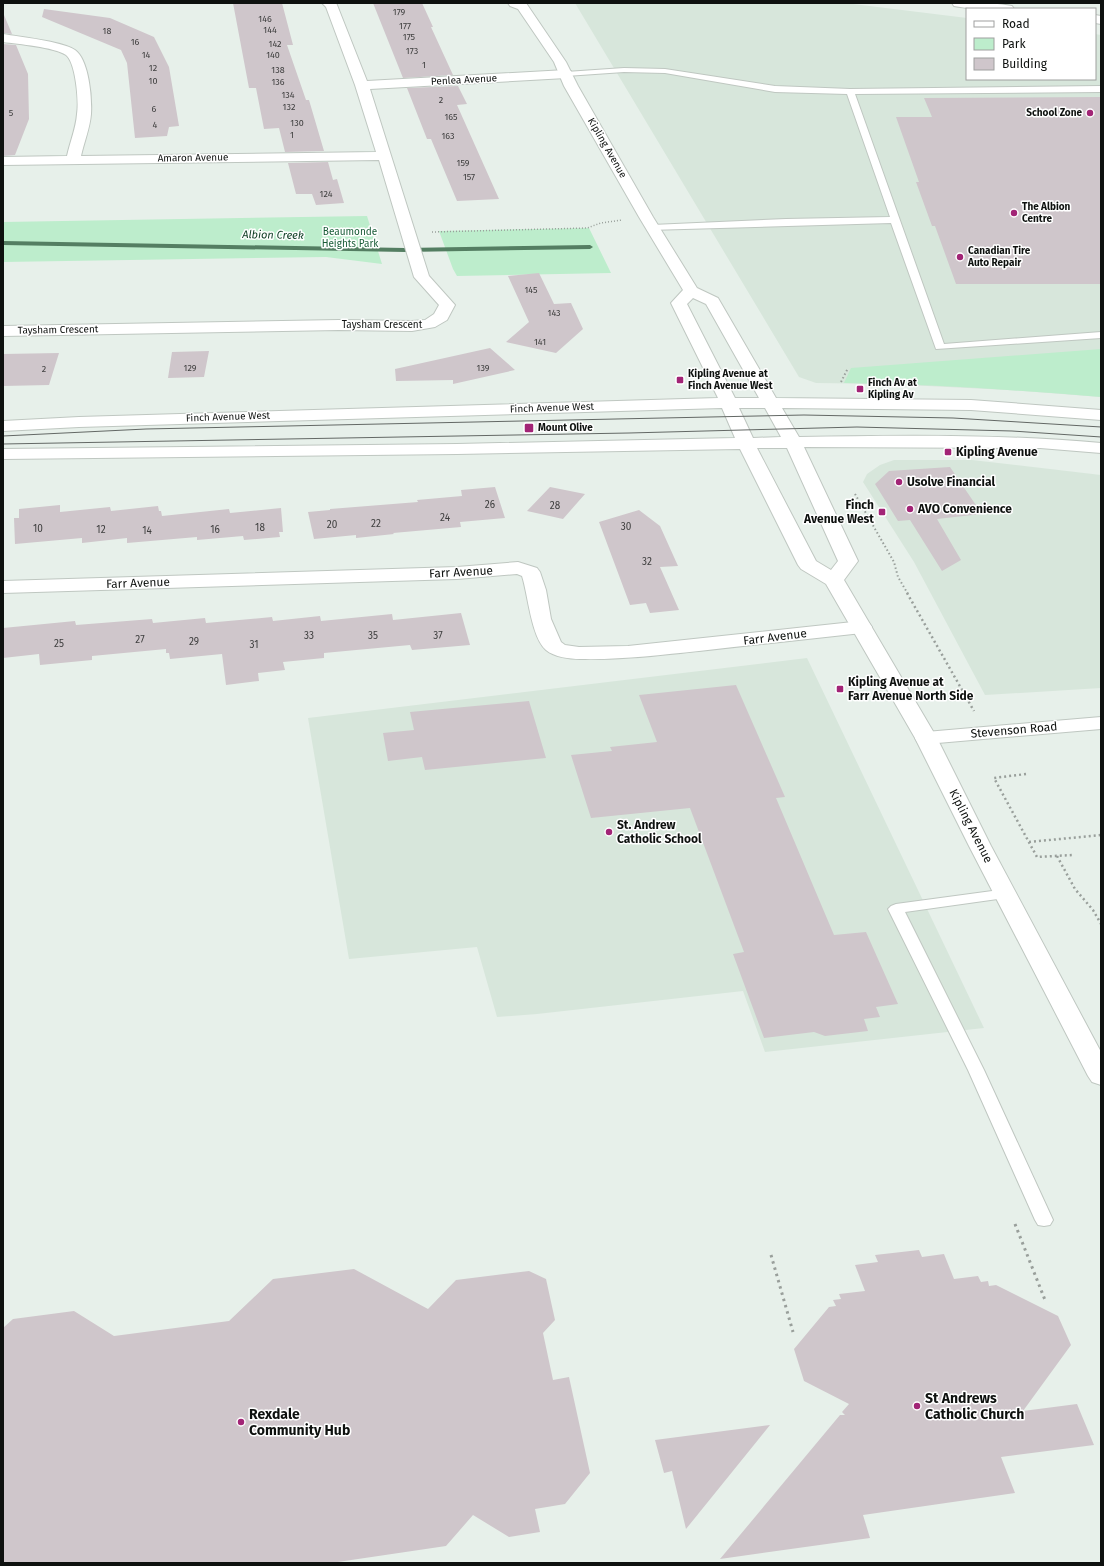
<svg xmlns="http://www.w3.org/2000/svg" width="1104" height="1566" font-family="'Fira Sans',sans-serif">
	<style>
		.built { fill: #d7e6db }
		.green { fill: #bdedcc }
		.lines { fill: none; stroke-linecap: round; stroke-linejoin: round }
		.stream { fill: #547e62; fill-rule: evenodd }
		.building { fill: #cfc6cb }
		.service-casing { stroke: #bfc7c1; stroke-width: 2 }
		.minor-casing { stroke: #bfc7c1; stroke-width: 2 }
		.secondary-casing { stroke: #bfc7c1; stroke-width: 2 }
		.path-far3 { stroke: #999f9b; stroke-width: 1.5; stroke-dasharray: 1 2; stroke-linecap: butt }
		.path-far2 { stroke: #999f9b; stroke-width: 2; stroke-dasharray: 1.5 2.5; stroke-linecap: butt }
		.path-far1 { stroke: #999f9b; stroke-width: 2.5; stroke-dasharray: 2 3; stroke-linecap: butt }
		.path { stroke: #999f9b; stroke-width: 3; stroke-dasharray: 2.5 4; stroke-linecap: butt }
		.service { fill: #fff; fill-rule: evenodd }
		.minor { fill: #fff; fill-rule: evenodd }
		.secondary { fill: #fff; fill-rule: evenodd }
		.tram { stroke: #636865; stroke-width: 1 }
		.poi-dot { fill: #a22476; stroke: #fff; stroke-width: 1.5 }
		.labels { text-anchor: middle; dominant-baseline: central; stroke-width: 3; stroke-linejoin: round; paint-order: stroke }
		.far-number-label { font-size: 9px; fill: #3e3e3e }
		.far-street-label { font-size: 10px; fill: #0e110f; stroke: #fff }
		.far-poi-label { font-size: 10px; font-weight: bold; fill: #0e110f; stroke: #fff; text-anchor: start }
		.far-park-label { font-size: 10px; fill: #195c37; stroke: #fff }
		.number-label { font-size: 10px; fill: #3e3e3e }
		.far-water-label { font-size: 11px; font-style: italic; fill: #0b3b21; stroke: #fff }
		.poi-label { font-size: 12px; font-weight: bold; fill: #0e110f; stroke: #fff; text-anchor: start }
		.street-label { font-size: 12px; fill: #0e110f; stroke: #fff }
		.near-poi-label { font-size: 14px; font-weight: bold; fill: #0e110f; stroke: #fff; text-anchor: start }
	</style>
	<rect width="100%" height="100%" fill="#e7f0ea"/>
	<path class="built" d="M575,3H845L967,18V79H1095V34L1101,35V397L1008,390L887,384L816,383L799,377Z
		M894,460H972L1101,475V688L985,695L914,562L863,482L867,474L880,465Z
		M807,658L984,1028L765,1052L743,991L537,1014L497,1017L477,947L349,959L308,718Z"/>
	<path class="green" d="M367,216L382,264L326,257L3,262V222Z
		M589,228L611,273L457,276L453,269L439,231Z
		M1101,349V397C1016,390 930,384 844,383L851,368Z"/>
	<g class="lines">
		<path class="stream" d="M3,241L405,248L590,245L593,247L590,249L405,252L3,245Z"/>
	</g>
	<path class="building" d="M233,3H282L293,45H287L306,100H309L324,151L285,152L279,128L264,129L256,88H249Z
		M373,3H422L433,27H431L453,75L403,78Z
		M44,9L110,18L154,37L169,67L179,126L169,127L167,136L135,138L127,63L121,50L42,17Z
		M3,15H4L12,34L3,33Z
		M3,44L16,45L28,74L29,119L15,155L3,156Z
		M458,86L467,104L457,105L499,199L457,201L431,139H427L407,88Z
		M1101,97V284H956L935,226H932L916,182H919L896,117H932L924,98Z
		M328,162L333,180L337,179L344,203L316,205L312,194H296L288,163Z
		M539,273L554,304L571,303L583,329L556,353L506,342L529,322L508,276Z
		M490,348L515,370L453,384V380L396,381L395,369Z
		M209,351L204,377L168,378L172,352Z
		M59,353L49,385L3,386V354Z
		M950,467L982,514L937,519L961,560L942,571L910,520L898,521L875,484L889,471Z
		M495,487L505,518L460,522L461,527L393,533L394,534L356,538V535L314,539L308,512L330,510V509L418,502L417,500L462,496L461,490Z
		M550,487L585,494L563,519L527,511Z
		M60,505V512L110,507L111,511L158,506L159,511H161L162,516L229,509L230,513L281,508L283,532H279L280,537L244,540L243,536L197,540V537L127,543V538L82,543V538L15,544L14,518H19V509Z
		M639,510L660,526L678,566L660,567L679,610L650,613L646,603L630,605L599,522Z
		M461,613L470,645L412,650L410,645L324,653V658L283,662L285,670L258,673L259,681L226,685L222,654L170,659L169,653H166V649L92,656V660L40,665L39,654L3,658V628L75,621L76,625L152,619L153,623L205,618L206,623L272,617L273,621L320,616L321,621L392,614L393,620Z
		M736,685L785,797L776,798L834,935L866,932L898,1004L876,1007L880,1017L864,1019L868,1031L825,1036L814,1032L764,1038L733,954L744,952L690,808L591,818L571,755L612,751L610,747L657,742L639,695Z
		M529,701L546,758L425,770L422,757L388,761L383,733L414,730L410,712Z
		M919,1250L922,1257L944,1254L954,1279L978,1276L981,1282L988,1281L989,1286L996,1285L1058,1316L1071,1345L1023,1411L1077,1404L1094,1445L1001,1457L1015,1493L863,1515L870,1538L720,1559L840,1415H845L842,1412L849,1404L804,1381L794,1349L829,1307L836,1306L833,1300L841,1299L839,1294L865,1291L855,1265L878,1262L875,1255Z
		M354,1269L428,1309L456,1280L529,1271L546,1279L555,1320L543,1333L553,1380L569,1377L590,1473L565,1504L535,1509L540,1532L509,1537L473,1515L446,1546L331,1563H3V1328L13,1319L74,1311L114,1336L229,1321L273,1279Z
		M770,1425L686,1529L672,1471L664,1473L655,1440Z"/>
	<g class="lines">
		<defs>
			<path id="service" d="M624,68L665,69L775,86L850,89L1101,86V92L855,94L944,344L1101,332V338L936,349L891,223L649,230L647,228L652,225L786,219L890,217L847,94L775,92L665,73L624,72L566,76L562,74L566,72Z
				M1007,889L1012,891L1014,894L1012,897L905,912L984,1070L1053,1220L1050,1225L1044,1226L1038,1225L1035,1220L968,1070L888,909L891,906L896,904Z"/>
			<path id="minor" d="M322,3H336L337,5L367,81L566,70L571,71L572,74L571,77L566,78L370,89L429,276L455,305L447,320L435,327L412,331L339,330L3,336V326L339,320L412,321L425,320L434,314L439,305L414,277L379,160L3,165V157L67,156C70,142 76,128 77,114C79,102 76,63 66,55C54,47 18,44 3,42V34C20,37 61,41 75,50C89,60 92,98 91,114C90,128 84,142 81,156L376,152L355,85L326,7Z
				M518,562L537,568L540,572L546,590L551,619L561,642L565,645L579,647L628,646L862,621L869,623L872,627L869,631L862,633C808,639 753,645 699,651C659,655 620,660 580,659C570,659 554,657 546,650C531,637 528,594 522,576L517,574L457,579L3,593V581L457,567Z
				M1101,717V729L926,744L918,743L915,738L918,733L926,732Z"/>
			<path id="secondary" d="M508,3H526L566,62L578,86L653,217L697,288L718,298L776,398L971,400L1101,410V420L971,410L782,408L799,437C899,435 1001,434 1101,443V453L1040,448L804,447L858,561L844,580L937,738L991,846L1101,1052V1085L1092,1082L1088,1076L969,846L915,738L826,584L801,569L798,565L740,449L457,454L3,459V449L457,444L735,438L722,408L79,427L3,431V421L79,417L718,398L671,303L683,290L639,217L564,86L554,62L518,9L510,6ZM693,298L706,304L759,398H735L687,304ZM739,408H765L781,437L753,438ZM757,448H787L838,561L831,570L816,561Z
				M952,3C972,3 993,2 1012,6L1014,9C994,9 973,10 954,6Z
				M1095,15L1101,16V24L1095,23Z"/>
		</defs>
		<use href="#service" class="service-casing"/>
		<use href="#minor" class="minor-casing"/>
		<use href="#secondary" class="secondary-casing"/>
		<path class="path-far3" d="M432,232L587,228L601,223L622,220"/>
		<path class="path-far2" d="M841,382L848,368
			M855,494L894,562L898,577L908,594"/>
		<path class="path-far1" d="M907,593L974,711
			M1026,774L994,778L1037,857L1072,855
			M1029,842L1101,835
			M1057,856L1075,889L1093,910L1101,924"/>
		<path class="path" d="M1015,1224L1045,1300
			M771,1255L793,1332"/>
		<use href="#service" class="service"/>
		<use href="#minor" class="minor"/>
		<use href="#secondary" class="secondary"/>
		<path class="tram" d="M3,436L146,429L804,415L953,418L1101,427
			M3,444L629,433L857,427L1012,431L1101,437"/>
	</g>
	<g class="poi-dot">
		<circle cx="1090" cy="113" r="4"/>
		<circle cx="1014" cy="213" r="4"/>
		<circle cx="960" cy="257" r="4"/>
		<rect x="676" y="376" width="8" height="8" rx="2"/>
		<rect x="856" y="385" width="8" height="8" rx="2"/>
		<rect x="524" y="423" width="10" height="10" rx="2"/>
		<rect x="944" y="448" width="8" height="8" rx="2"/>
		<circle cx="899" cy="482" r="4"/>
		<circle cx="910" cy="509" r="4"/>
		<rect x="878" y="508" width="8" height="8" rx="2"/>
		<rect x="836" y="685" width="8" height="8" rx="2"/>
		<circle cx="609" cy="832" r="4"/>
		<circle cx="917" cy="1406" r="4"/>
		<circle cx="241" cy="1422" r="4"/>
	</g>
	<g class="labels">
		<g class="far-number-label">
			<text x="399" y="12">179</text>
			<text x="265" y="19">146</text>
			<text x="405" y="26">177</text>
			<text x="270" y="30">144</text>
			<text x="107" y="31">18</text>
			<text x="409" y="37">175</text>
			<text x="135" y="42">16</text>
			<text x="275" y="44">142</text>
			<text x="412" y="51">173</text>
			<text x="146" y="55">14</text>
			<text x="273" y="55">140</text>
			<text x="424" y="65">1</text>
			<text x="153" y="68">12</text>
			<text x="278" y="70">138</text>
			<text x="153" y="81">10</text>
			<text x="278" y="82">136</text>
			<text x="288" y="95">134</text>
			<text x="441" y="100">2</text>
			<text x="289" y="107">132</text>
			<text x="154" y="109">6</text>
			<text x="11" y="113">5</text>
			<text x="451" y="117">165</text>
			<text x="297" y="123">130</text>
			<text x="155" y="125">4</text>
			<text x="292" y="135">1</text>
			<text x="448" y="136">163</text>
			<text x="463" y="163">159</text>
			<text x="469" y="177">157</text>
			<text x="326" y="194">124</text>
			<text x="531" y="290">145</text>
			<text x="554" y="313">143</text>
			<text x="540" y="342">141</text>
			<text x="190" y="368">129</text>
			<text x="483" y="368">139</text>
			<text x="44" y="369">2</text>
		</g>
		<g class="far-street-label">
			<text transform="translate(464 80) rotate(-3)">Penlea Avenue</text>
			<text transform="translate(607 148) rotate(60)">Kipling Avenue</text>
			<text transform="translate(193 158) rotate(-1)">Amaron Avenue</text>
			<text x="382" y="325">Taysham Crescent</text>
			<text transform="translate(58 330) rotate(-1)">Taysham Crescent</text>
			<text transform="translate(552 408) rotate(-2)">Finch Avenue West</text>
			<text transform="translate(228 417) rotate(-2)">Finch Avenue West</text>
		</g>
		<g class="far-poi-label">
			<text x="1082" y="113" text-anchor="end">School Zone</text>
			<text x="1022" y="207">The Albion<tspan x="1022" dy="12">Centre</tspan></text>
			<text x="968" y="251">Canadian Tire<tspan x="968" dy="12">Auto Repair</tspan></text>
			<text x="688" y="374">Kipling Avenue at<tspan x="688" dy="12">Finch Avenue West</tspan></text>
			<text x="868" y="383">Finch Av at<tspan x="868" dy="12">Kipling Av</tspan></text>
			<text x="538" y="428">Mount Olive</text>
		</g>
		<g class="far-park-label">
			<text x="350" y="232">Beaumonde<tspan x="350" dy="12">Heights Park</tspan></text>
		</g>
		<g class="number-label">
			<text x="490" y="505">26</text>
			<text x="555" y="506">28</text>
			<text x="445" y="518">24</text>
			<text x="376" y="524">22</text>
			<text x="332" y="525">20</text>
			<text x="626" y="527">30</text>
			<text x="260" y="528">18</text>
			<text x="38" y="529">10</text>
			<text x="101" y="530">12</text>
			<text x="215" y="530">16</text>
			<text x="147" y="531">14</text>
			<text x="647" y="562">32</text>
			<text x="309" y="636">33</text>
			<text x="373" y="636">35</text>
			<text x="438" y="636">37</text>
			<text x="140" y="640">27</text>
			<text x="194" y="642">29</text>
			<text x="59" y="644">25</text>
			<text x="254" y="645">31</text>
		</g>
		<g class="far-water-label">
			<text transform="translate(273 235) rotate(1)">Albion Creek</text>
		</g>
		<g class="poi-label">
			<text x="956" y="452">Kipling Avenue</text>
			<text x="907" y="482">Usolve Financial</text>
			<text x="874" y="505" text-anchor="end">Finch<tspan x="874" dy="14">Avenue West</tspan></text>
			<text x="918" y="509">AVO Convenience</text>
			<text x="848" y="682">Kipling Avenue at<tspan x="848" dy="14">Farr Avenue North Side</tspan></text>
			<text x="617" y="825">St. Andrew<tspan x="617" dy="14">Catholic School</tspan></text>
		</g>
		<g class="street-label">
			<text transform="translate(461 572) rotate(-3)">Farr Avenue</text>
			<text transform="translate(138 583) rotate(-2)">Farr Avenue</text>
			<text transform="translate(775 637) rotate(-7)">Farr Avenue</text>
			<text transform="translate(1014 730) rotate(-5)">Stevenson Road</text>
			<text transform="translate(971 826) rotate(63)">Kipling Avenue</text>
		</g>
		<g class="near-poi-label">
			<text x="925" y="1398">St Andrews<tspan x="925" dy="16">Catholic Church</tspan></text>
			<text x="249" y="1414">Rexdale<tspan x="249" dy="16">Community Hub</tspan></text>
		</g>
	</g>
	<rect width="1104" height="1566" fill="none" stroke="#0e110f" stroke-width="8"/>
	<rect x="966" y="8" width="130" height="72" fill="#ffffff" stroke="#9fa09f"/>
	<rect x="974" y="21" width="20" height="6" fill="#ffffff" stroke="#9fa09f"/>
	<text x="1002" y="28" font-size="12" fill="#0e110f">Road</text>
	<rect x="974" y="38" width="20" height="12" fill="#bdedcc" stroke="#9fa09f"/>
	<text x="1002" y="48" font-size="12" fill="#0e110f">Park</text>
	<rect x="974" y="58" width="20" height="12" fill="#cfc6cb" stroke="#9fa09f"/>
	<text x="1002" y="68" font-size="12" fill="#0e110f">Building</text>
</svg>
